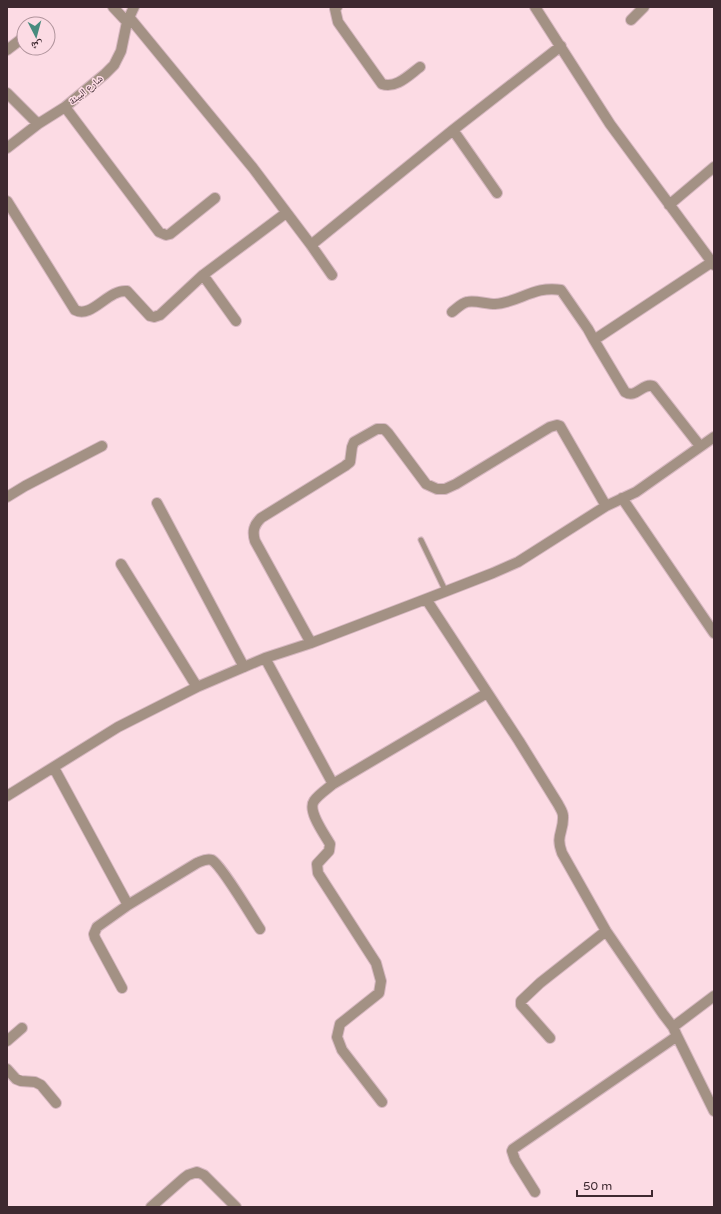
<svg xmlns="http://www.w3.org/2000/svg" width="721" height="1214" font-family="'Varela Round','Noto Naskh Arabic',sans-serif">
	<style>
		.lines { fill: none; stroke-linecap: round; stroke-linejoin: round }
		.lane-casing { stroke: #d6b7c0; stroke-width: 7 }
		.street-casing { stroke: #d6b7c0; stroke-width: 12 }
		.lane { stroke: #a39184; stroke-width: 5 }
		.street { stroke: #a39184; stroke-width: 10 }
		.labels { text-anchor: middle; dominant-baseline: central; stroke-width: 3; stroke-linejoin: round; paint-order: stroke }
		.street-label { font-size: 10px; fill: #3e2930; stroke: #fcdbe4 }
	</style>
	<rect width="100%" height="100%" fill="#fcdbe4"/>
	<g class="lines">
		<defs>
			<path id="lane" d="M421,540L446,592"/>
			<path id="street" d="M113,7L127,22
				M337,7L335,9L338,22L382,84C396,89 409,75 420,67
				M535,7L610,124L714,265
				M129,17L253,168L311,245L332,275
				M631,20L644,7
				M7,50L24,37
				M7,93L38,124
				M65,107L159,232L166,235L170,234L215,198
				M453,130L497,193
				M7,148L38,124L65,107L105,74L114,65L121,51L127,22L134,7
				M7,201L75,310C92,319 108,289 127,291L150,316L154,317L160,315L203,275L286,213
				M669,205L714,167
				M311,245L453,130L561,46
				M203,275L236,321
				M452,312C456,309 462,303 467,302C475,300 486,304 495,304C518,303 535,285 561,290L588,329L594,340L712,262
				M594,340L625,392C636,399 642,383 653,386L700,446
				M7,497L25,486L102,446
				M622,498L714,633
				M157,503L244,667
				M121,564L197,687
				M426,599L519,741L558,804C560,808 563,812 563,816C564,832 555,835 562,853L606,931L663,1014L673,1027L714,996
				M311,643L255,541C252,531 254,525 261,518L345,466L350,462L352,447L354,442L377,429H384L388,433L426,484L437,489H445L456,484L550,427L557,425L560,426L606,506
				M265,658L333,784C327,789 318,795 314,801C307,811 325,835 330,844L329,851L317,864L318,873L376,963L381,981L379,993L340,1024L337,1037L342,1050L382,1102
				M54,768L128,905L97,927L94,934L95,938L122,988
				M333,784L487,693
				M7,796L118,727L197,687L265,658L311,643L426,599L493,573L518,562L606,506L636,492L714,437
				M128,905L197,863C202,861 206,858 212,860C222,866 252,917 260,929
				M677,1036L714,1111
				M550,1038L521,1005V1001L540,983L606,931
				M7,1041L22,1028
				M7,1069L16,1079L21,1081L35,1082L41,1085L56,1103
				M535,1192L515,1160L512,1151L513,1149L670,1041L677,1036L673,1027
				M151,1207L184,1178L188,1175L197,1172L204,1175L236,1207"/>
		</defs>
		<use href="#lane" class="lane-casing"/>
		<use href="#street" class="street-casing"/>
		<use href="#lane" class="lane"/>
		<use href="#street" class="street"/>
	</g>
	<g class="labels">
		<g class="street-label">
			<text transform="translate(86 90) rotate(-39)">شارع البيئة</text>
		</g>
	</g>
	<rect width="721" height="1214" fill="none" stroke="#3e2930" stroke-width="16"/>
	<g transform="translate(36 36) rotate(174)"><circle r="19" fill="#fcdbe4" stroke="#b0949c"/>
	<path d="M0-3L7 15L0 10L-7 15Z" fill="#488b7e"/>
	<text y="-6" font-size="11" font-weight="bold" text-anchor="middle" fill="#3e2930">ش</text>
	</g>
	<path d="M577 1190v6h75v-6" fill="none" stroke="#3e2930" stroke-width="2"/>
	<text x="583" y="1190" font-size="12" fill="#3e2930" stroke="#fcdbe4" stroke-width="3" paint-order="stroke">50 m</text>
</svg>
